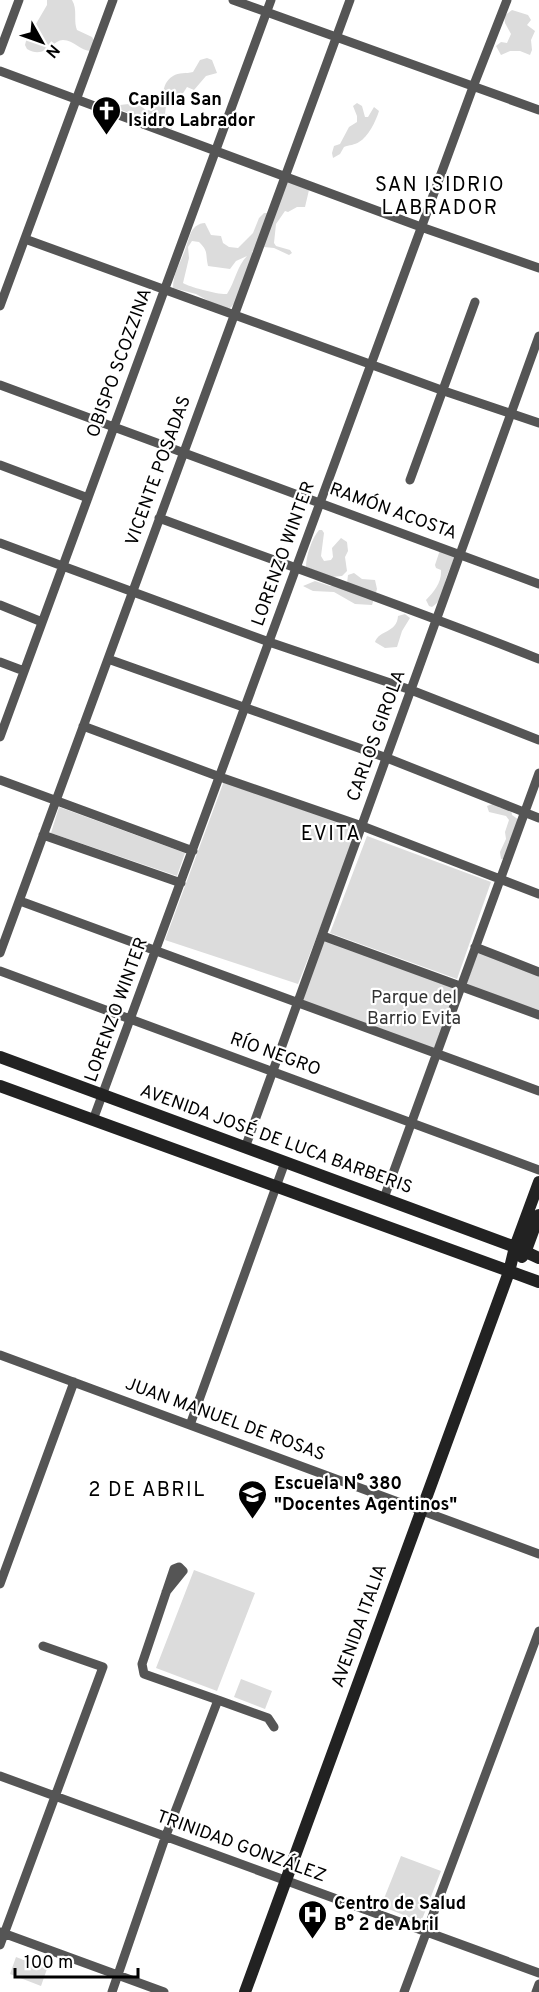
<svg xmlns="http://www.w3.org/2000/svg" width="539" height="1992" font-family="Overpass,sans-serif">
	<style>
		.green { fill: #dcdcdc; fill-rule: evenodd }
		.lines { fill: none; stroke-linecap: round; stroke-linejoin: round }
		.minor { stroke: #555; stroke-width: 9 }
		.secondary { stroke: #222; stroke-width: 12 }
		.labels { text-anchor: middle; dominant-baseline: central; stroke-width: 4.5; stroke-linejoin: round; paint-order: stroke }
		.poi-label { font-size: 18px; font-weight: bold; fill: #000; stroke: #fff; text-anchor: start }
		.street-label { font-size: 18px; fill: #000; stroke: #fff }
		.park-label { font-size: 18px; fill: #333; stroke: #fff }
		.neighbourhood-label { font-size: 20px; letter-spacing: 1.5px; fill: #000; stroke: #fff }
	</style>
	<rect width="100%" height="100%" fill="#fff"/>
	<path class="green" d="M47,0H72C78,10 73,20 77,30L92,37L95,42L91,51C80,51 74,40 63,40C52,40 45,60 27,49L25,45L26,41L47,5Z
		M512,10L528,15L531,20L527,25L535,31L531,40L532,50L530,55L520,51H510L501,55L496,46L501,42L507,43L511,34L505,23L504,16Z
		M207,58L212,60L217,73L206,76L194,90L187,87L180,98L166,106L165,114L172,115L174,118L172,129L121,110L120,105L137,103L147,111C169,101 158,85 173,76C179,72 186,74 193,72L200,60Z
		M357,103L362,106L365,117H368L374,107L379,111C376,121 368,137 359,142C355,145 349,145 344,147L340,154L333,158L332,153L334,146L340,144L349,127L357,122V116L353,106Z
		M288,181L309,190L305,207H297L288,212L285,211L276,224L274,243L276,246L290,250L292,253L289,255L274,248L264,247L266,236Z
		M264,213H268L258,244L252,252L254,255C248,273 244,296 229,309L214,304L196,294L173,288C173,272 182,261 186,247C190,236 191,224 205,223L211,235L221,236L223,243L229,247L238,248L253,233L259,218ZM192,241L199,242C209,252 205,253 208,266L230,269L236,261L247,256C237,266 235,282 227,294C220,295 189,287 183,283L189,258L188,247Z
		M319,530H322L324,533L321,556L324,561L331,560L333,557L332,548L341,538L347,542L348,551L345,557L347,571L342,576L332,577L306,567C306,556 312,538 319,530Z
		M440,550L456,551C454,559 451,566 448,573C443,585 444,600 432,607L429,606L426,600C434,592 442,582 441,570L436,568L435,565Z
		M354,573L362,579L375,580L377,589L372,605L355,604L334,592L313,591L303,586L315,581L330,586L347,583L348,575Z
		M405,614L410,618L402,631L397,647L385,648L375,642C379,630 397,633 398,616Z
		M224,781L359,829L298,984L165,940Z
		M495,803L500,808H511L512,815L519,820L504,859H501L500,852L506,839L505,832L509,820L506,816L489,812L487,806Z
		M59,807L185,853L177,876L51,833Z
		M367,836L491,882L457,979L330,933Z
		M324,940L459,987L436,1053L301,1001Z
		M478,951L539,976V1012L466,986Z
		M194,1570L255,1593L217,1691L156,1668Z
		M241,1679L272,1691L265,1709L234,1697Z
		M401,1856L441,1871L421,1922L381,1906Z
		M16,1957L47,1969L41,1986L10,1974Z"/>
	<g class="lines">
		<path class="minor" d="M233,0L539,110
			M0,51L19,0
			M0,71L421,227L539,268
			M25,239L444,391L539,423
			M0,306L113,0
			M0,385L539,584
			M0,465L88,498
			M410,480L475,302
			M159,518C286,565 413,609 539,659
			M0,543L269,642L411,690L539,740
			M0,605L42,622
			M108,659L387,758L539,818
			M0,662L24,671
			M83,726L220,777L362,826L539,894
			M0,737L271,0
			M0,780L193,851
			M43,835L181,883
			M20,901L539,1091
			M323,936L539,1015
			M475,947L539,972
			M0,953L350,0
			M0,971L539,1170
			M93,1120L473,87L507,0
			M245,1148L539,336
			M384,1198L539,773
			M0,1355L539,1554
			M190,1425L285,1162
			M0,1584L74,1382
			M218,1700L268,1718L274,1727
			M0,1776L539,1973
			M0,1932L164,1992
			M0,1945L103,1667L43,1646
			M112,1992L165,1838L218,1700L144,1674L142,1664L174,1569L179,1567L183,1571L166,1592
			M404,1992L539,1631
			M536,1992L539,1984"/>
		<path class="secondary" d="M0,1057L515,1247L539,1258
			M0,1086L539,1282
			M522,1257L525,1253L539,1215
			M245,1992L509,1272L515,1247L539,1182"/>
	</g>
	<defs>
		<symbol id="church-pin" viewBox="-11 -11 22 30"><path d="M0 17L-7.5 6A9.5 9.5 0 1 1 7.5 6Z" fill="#000" stroke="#fff"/><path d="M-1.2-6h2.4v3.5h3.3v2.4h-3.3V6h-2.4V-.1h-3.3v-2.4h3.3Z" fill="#fff"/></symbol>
		<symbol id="school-pin" viewBox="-11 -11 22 30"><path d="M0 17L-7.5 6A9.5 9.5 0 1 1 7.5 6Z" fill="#000" stroke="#fff"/><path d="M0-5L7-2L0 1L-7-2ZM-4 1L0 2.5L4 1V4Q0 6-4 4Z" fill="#fff"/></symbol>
		<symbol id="hospital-pin" viewBox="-11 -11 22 30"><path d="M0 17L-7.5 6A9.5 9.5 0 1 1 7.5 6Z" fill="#000" stroke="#fff"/><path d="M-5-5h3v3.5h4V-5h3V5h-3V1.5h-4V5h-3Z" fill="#fff"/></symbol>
	</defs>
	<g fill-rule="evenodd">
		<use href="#church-pin" x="90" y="94" width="33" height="45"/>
		<use href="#school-pin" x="236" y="1478" width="33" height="45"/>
		<use href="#hospital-pin" x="296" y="1898" width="33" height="45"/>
	</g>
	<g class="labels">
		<g class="poi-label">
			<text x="128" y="100">Capilla San<tspan x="128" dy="21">Isidro Labrador</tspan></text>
			<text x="274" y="1484">Escuela N° 380<tspan x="274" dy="21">"Docentes Agentinos"</tspan></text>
			<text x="334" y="1904">Centro de Salud<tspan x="334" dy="21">B° 2 de Abril</tspan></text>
		</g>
		<g class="street-label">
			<text transform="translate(120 363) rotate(-70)">OBISPO SCOZZINA</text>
			<text transform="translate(159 471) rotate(-70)">VICENTE POSADAS</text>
			<text transform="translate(393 512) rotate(20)">RAMÓN ACOSTA</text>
			<text transform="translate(284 554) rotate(-70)">LORENZO WINTER</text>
			<text transform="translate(377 736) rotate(-70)">CARLOS GIROLA</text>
			<text transform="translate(117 1010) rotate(-70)">LORENZO WINTER</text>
			<text transform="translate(275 1055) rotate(20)">RÍO NEGRO</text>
			<text transform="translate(276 1140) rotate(20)">AVENIDA JOSÉ DE LUCA BARBERIS</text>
			<text transform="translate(225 1420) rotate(20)">JUAN MANUEL DE ROSAS</text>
			<text transform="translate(360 1626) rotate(-70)">AVENIDA ITALIA</text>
			<text transform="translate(241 1847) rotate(20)">TRINIDAD GONZÁLEZ</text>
		</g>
		<g class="park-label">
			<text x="414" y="998">Parque del<tspan x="414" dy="21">Barrio Evita</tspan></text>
		</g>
		<g class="neighbourhood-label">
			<text x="440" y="186">SAN ISIDRIO<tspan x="440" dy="23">LABRADOR</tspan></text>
			<text x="331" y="835">EVITA</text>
			<text x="147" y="1491">2 DE ABRIL</text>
		</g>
	</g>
	<g transform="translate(42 42) rotate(130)" stroke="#ffffff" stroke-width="4.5" paint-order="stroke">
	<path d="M0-4.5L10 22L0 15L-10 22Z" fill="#000000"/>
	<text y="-9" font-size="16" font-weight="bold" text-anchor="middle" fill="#000000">N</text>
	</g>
	<path d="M15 1968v9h123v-9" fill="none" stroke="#000000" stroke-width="3"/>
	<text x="24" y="1968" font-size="18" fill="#000000" stroke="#ffffff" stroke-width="4.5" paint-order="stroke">100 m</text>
</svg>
